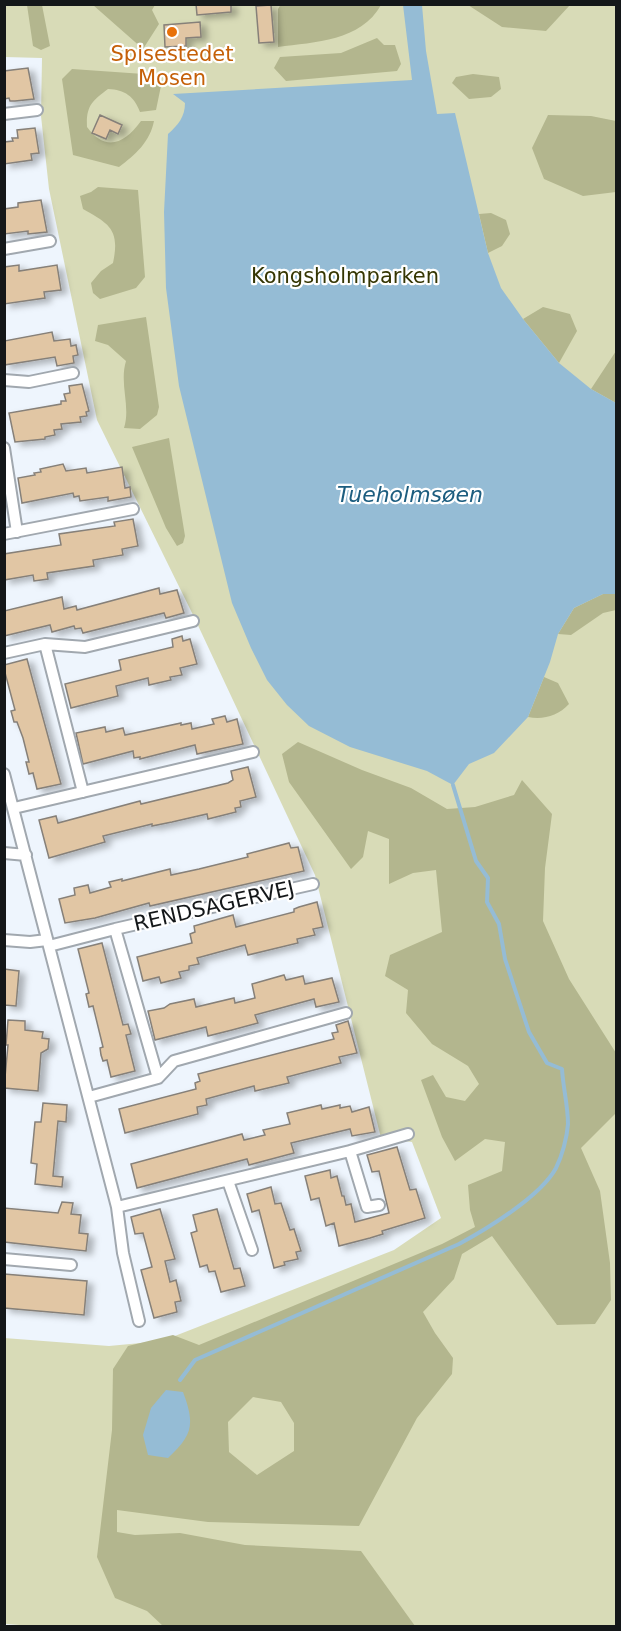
<svg xmlns="http://www.w3.org/2000/svg" width="621" height="1631" font-family="'DejaVu Sans',sans-serif">
	<style>
		.green { fill: #d8dbb7 }
		.forest { fill: #b3b68e; fill-rule: evenodd }
		.water { fill: #95bcd5 }
		.lines { fill: none; stroke-linecap: round; stroke-linejoin: round }
		.stream { stroke: #95bcd5; stroke-width: 4 }
		.building { fill: #e1c6a4; stroke: #868079; stroke-width: 1.5; filter: url(#shadow) }
		.street-casing { stroke: #a1a8af; stroke-width: 14 }
		.street { stroke: #fff; stroke-width: 10 }
		.food-dot { fill: #e8710a; stroke: #fff; stroke-width: 2 }
		.labels { text-anchor: middle; dominant-baseline: central; stroke-width: 4.5; stroke-linejoin: round; paint-order: stroke }
		.food-label { font-size: 21px; fill: #c56008; stroke: #fff }
		.park-label { font-size: 21px; fill: #353603; stroke: #fff }
		.street-label { font-size: 21px; fill: #141719; stroke: #fff }
		.water-label { font-size: 22px; font-style: italic; fill: #1c5d7f; stroke: #fff }
	</style>
	<defs>
		<filter id="shadow"><feDropShadow dx="6" dy="3.5" stdDeviation="3" flood-color="#0004"/></filter>
	</defs>
	<rect width="100%" height="100%" fill="#eef5fd"/>
	<path class="green" d="M5,5H616V1626H34L5,1624L4,1338L109,1346L162,1341L394,1250L441,1218L412,1142L381,1138L315,875L195,619L97,420L49,189L41,116L42,58L5,57Z"/>
	<path class="forest" d="M281,4H381V5C361,41 315,42 278,47V9Z
		M27,5H42L50,46L41,50L33,46Z
		M93,5H155L152,10L159,24L143,49Z
		M468,5H570L546,31L502,27Z
		M377,38L384,45H395L401,64L397,71L286,81L274,68L280,57L341,53Z
		M72,69L158,75L162,81L156,110L140,112C134,96 125,90 108,89C92,101 86,106 87,127C106,153 125,143 141,121H154C150,142 135,155 119,167L73,155L62,79Z
		M473,74L499,77L501,89L491,97L469,99L452,83L456,77Z
		M548,115L591,116L616,121V192L583,196L544,179L532,148Z
		M98,187L138,190L145,277L136,288L100,299L93,293L91,283L101,271L113,263C120,230 110,224 83,209L80,196L91,192Z
		M491,213L506,220L510,234L502,246L488,253L479,214Z
		M543,307L570,314L577,331L559,363L523,319Z
		M146,317L159,407L157,415L140,429L124,428C131,406 119,384 126,361L108,345L95,341L98,325Z
		M616,351V403L591,389Z
		M169,438L185,536L183,543L177,546L166,528L132,447Z
		M603,594H616V610L603,613L571,635L558,634L574,608Z
		M544,677L558,683L569,704C558,716 543,720 528,717Z
		M298,742L362,770L411,788L447,809L475,807L514,795L522,780L552,814L545,868L543,921L569,979L616,1053V1113L581,1148L600,1191L610,1263L611,1300L595,1324L557,1325L492,1236L462,1254L454,1279L423,1312L435,1333L453,1358L452,1374L417,1418L359,1526L208,1522L117,1510V1532L135,1535L180,1533L245,1545L361,1551L415,1626H163L147,1611L115,1598L97,1557L112,1430L113,1369L128,1346L173,1335L199,1345L442,1244L475,1227L470,1210L468,1185L502,1171L505,1142L485,1139L455,1161L442,1137L421,1080L433,1075L446,1097L465,1101L479,1084L468,1066L432,1044L406,1013L408,990L385,976L390,955L442,932L436,870L413,873L389,884V839L368,831L363,857L351,869L289,782L282,754ZM253,1397L281,1402L294,1423V1451L257,1475L229,1452L228,1422Z"/>
	<path class="water" d="M403,5H422L426,51L437,114L455,113L488,253L501,288L523,319L559,363L591,389L616,403V594H603L574,608L558,634L550,662L528,717L494,753L469,764L453,785L427,771L350,747L309,726L287,705L267,680L251,648L232,603L179,386L166,288L164,212L168,134C178,125 185,117 185,103L173,94L412,80Z
		M166,1390L183,1392C195,1424 193,1435 168,1458L148,1455L143,1435L151,1408Z"/>
	<g class="lines">
		<path class="stream" d="M180,1380L195,1360L459,1244C487,1229 541,1196 556,1168C562,1156 567,1138 568,1124C568,1106 563,1087 562,1069L547,1063L529,1032L505,959L499,924L487,902L488,878L476,861L453,785"/>
	</g>
	<path class="building" d="M196,4H231V12L197,15Z
		M271,5L274,42L259,43L256,6Z
		M200,22L201,37L186,38V46L165,47L164,25Z
		M28,68L34,99L15,101H10L9,98L4,99V71Z
		M100,115L122,125L118,134L110,130L106,139L92,133Z
		M35,128L39,153L31,154L32,160L4,164V142L13,141L12,138H18L17,130Z
		M41,200L47,232L28,234V231L4,234V209L18,207V203Z
		M19,265V271L57,265L61,290L44,292L45,298L4,304V267Z
		M52,332L54,341L70,339L71,346L76,345L78,355L73,356L74,363L57,366L55,357L4,365V341Z
		M82,384L89,411L86,412L87,416L80,417L81,422L61,424L62,429L54,430L55,435L45,437V439L15,442L9,413L61,404V401H66L64,394L70,393L69,386Z
		M63,464L66,471L86,468L87,473L122,467L125,488L130,487L131,497L108,501V497L80,501L79,496L74,497L73,493L22,503L18,478L35,475L34,473L41,472L40,469Z
		M133,519L138,546L122,549L123,555L93,560L94,566L47,573L48,579L34,581L33,575L4,580V554L61,545L59,534L115,526L114,522Z
		M159,588L160,594L177,590L184,613L166,618L164,613L83,633L81,628L75,629L74,626L52,632L50,625L4,636V611L62,597L64,609L76,606L77,610Z
		M182,636L183,641L190,639L197,664L180,668L182,675L170,677L171,680L149,685L148,678L116,686L118,696L71,708L65,684L121,670L119,660L173,647L172,639Z
		M27,659L61,784L37,789L33,773L29,774L26,762H29L23,738L17,722H14L11,711L15,710L4,669V665Z
		M225,716L227,722L237,719L243,744L197,754L195,745L140,759V757L134,758L133,751L83,764L76,733L105,727L106,732L123,728L125,735L181,723V725L191,723L192,729L214,724L212,719Z
		M248,767L256,797L240,801L241,807L235,808L236,812L208,819L207,814L172,822L152,826V824L103,836L105,842L49,858L39,820L56,816L58,823L140,801L141,804L228,783L233,780L231,771Z
		M289,843L291,848L298,847L304,871L150,906L149,903L95,918L65,923L59,899L75,895L74,888L88,885L90,893L111,887L109,882L122,879V881L170,869L171,875L199,869L248,857L247,854Z
		M317,902L323,927L313,929L315,935L297,939L298,943L248,955L245,945L197,958L199,964L189,966V970L179,972L181,978L161,983L159,977L143,981L137,957L192,943L190,934L195,932L194,926L233,915L236,927L294,912V909L299,907Z
		M102,943L123,1025L128,1024L131,1034L126,1035L135,1071L111,1077L107,1060L103,1061L101,1055L100,1048L103,1047L93,1006L89,1007L86,994L89,993L78,949Z
		M4,969L19,971L16,1006L4,1005Z
		M284,975L286,980L303,976L305,984L332,978L339,1002L316,1007L314,999L255,1015L258,1023L232,1030L208,1036L206,1027L155,1040L148,1011L164,1008L170,1004L194,999L196,1007L234,998L235,1003L255,998L252,984Z
		M8,1020L25,1021V1030L43,1032L42,1038L49,1039L48,1049L41,1053L38,1091L4,1088L8,1045H6Z
		M348,1021L357,1053L339,1057L341,1063L287,1077L289,1083L255,1091L254,1086L206,1099L207,1105L197,1107L198,1114L125,1133L119,1109L196,1089L195,1083L200,1081L198,1074L334,1039L332,1033L338,1032L336,1025Z
		M43,1103L67,1105L66,1122L58,1121L53,1176L63,1177L62,1187L35,1184L37,1164L31,1163L33,1143L35,1122H41Z
		M321,1105L322,1109L340,1105V1108L350,1106L352,1112L369,1107L375,1132L352,1136L350,1129L291,1143L294,1153L249,1165L247,1159L137,1188L131,1164L242,1134L244,1140L265,1135L263,1130L290,1124L287,1113Z
		M397,1147L410,1190L416,1189L425,1218L382,1231L383,1234L370,1238L339,1246L334,1223L326,1226L319,1198L311,1200L305,1176L330,1170L331,1178L337,1176L342,1196H344L346,1205L351,1204L355,1222L389,1213L379,1171L372,1172L367,1155Z
		M271,1187L275,1204L281,1203L290,1230L294,1229L301,1251L296,1252L298,1259L284,1262L285,1265L274,1268L259,1210L252,1212L247,1194Z
		M62,1202L73,1203L71,1214L81,1215L79,1233L88,1234L86,1251L4,1242V1208L58,1213Z
		M160,1209L175,1259L165,1261L170,1282L176,1280L181,1301L175,1302L177,1312L154,1318L141,1270L152,1267L143,1233L135,1234L131,1217Z
		M217,1209L234,1269L240,1268L245,1286L221,1292L215,1271L209,1272L207,1265L200,1267L191,1233L197,1231L193,1215Z
		M4,1274L87,1281L84,1315L4,1308Z"/>
	<g class="lines">
		<defs>
			<path id="street" d="M4,114L37,110
				M4,249L50,241
				M4,380L29,382L73,373
				M4,448L17,532
				M4,534L133,509
				M45,644L83,792
				M4,653L45,644L85,647L193,621
				M4,774L117,1207
				M14,808L253,752
				M4,853L26,855
				M115,929L158,1078
				M4,940L30,942L47,940
				M49,946L115,929L313,884
				M89,1097L158,1078L174,1061L346,1013
				M350,1151L367,1207L379,1205
				M228,1181L252,1250
				M4,1259L71,1265
				M139,1321L123,1253L117,1207L350,1151L408,1134"/>
		</defs>
		<use href="#street" class="street-casing"/>
		<use href="#street" class="street"/>
	</g>
	<circle class="food-dot" cx="172" cy="32" r="6"/>
	<g class="labels">
		<g class="food-label">
			<text x="172" y="54">Spisestedet<tspan x="172" dy="24">Mosen</tspan></text>
		</g>
		<g class="park-label">
			<text x="345" y="276">Kongsholmparken</text>
		</g>
		<g class="street-label">
			<text transform="translate(214 906) rotate(-13)">RENDSAGERVEJ</text>
		</g>
		<g class="water-label">
			<text x="410" y="494">Tueholmsøen</text>
		</g>
	</g>
	<rect width="621" height="1631" fill="none" stroke="#141719" stroke-width="12"/>
</svg>
